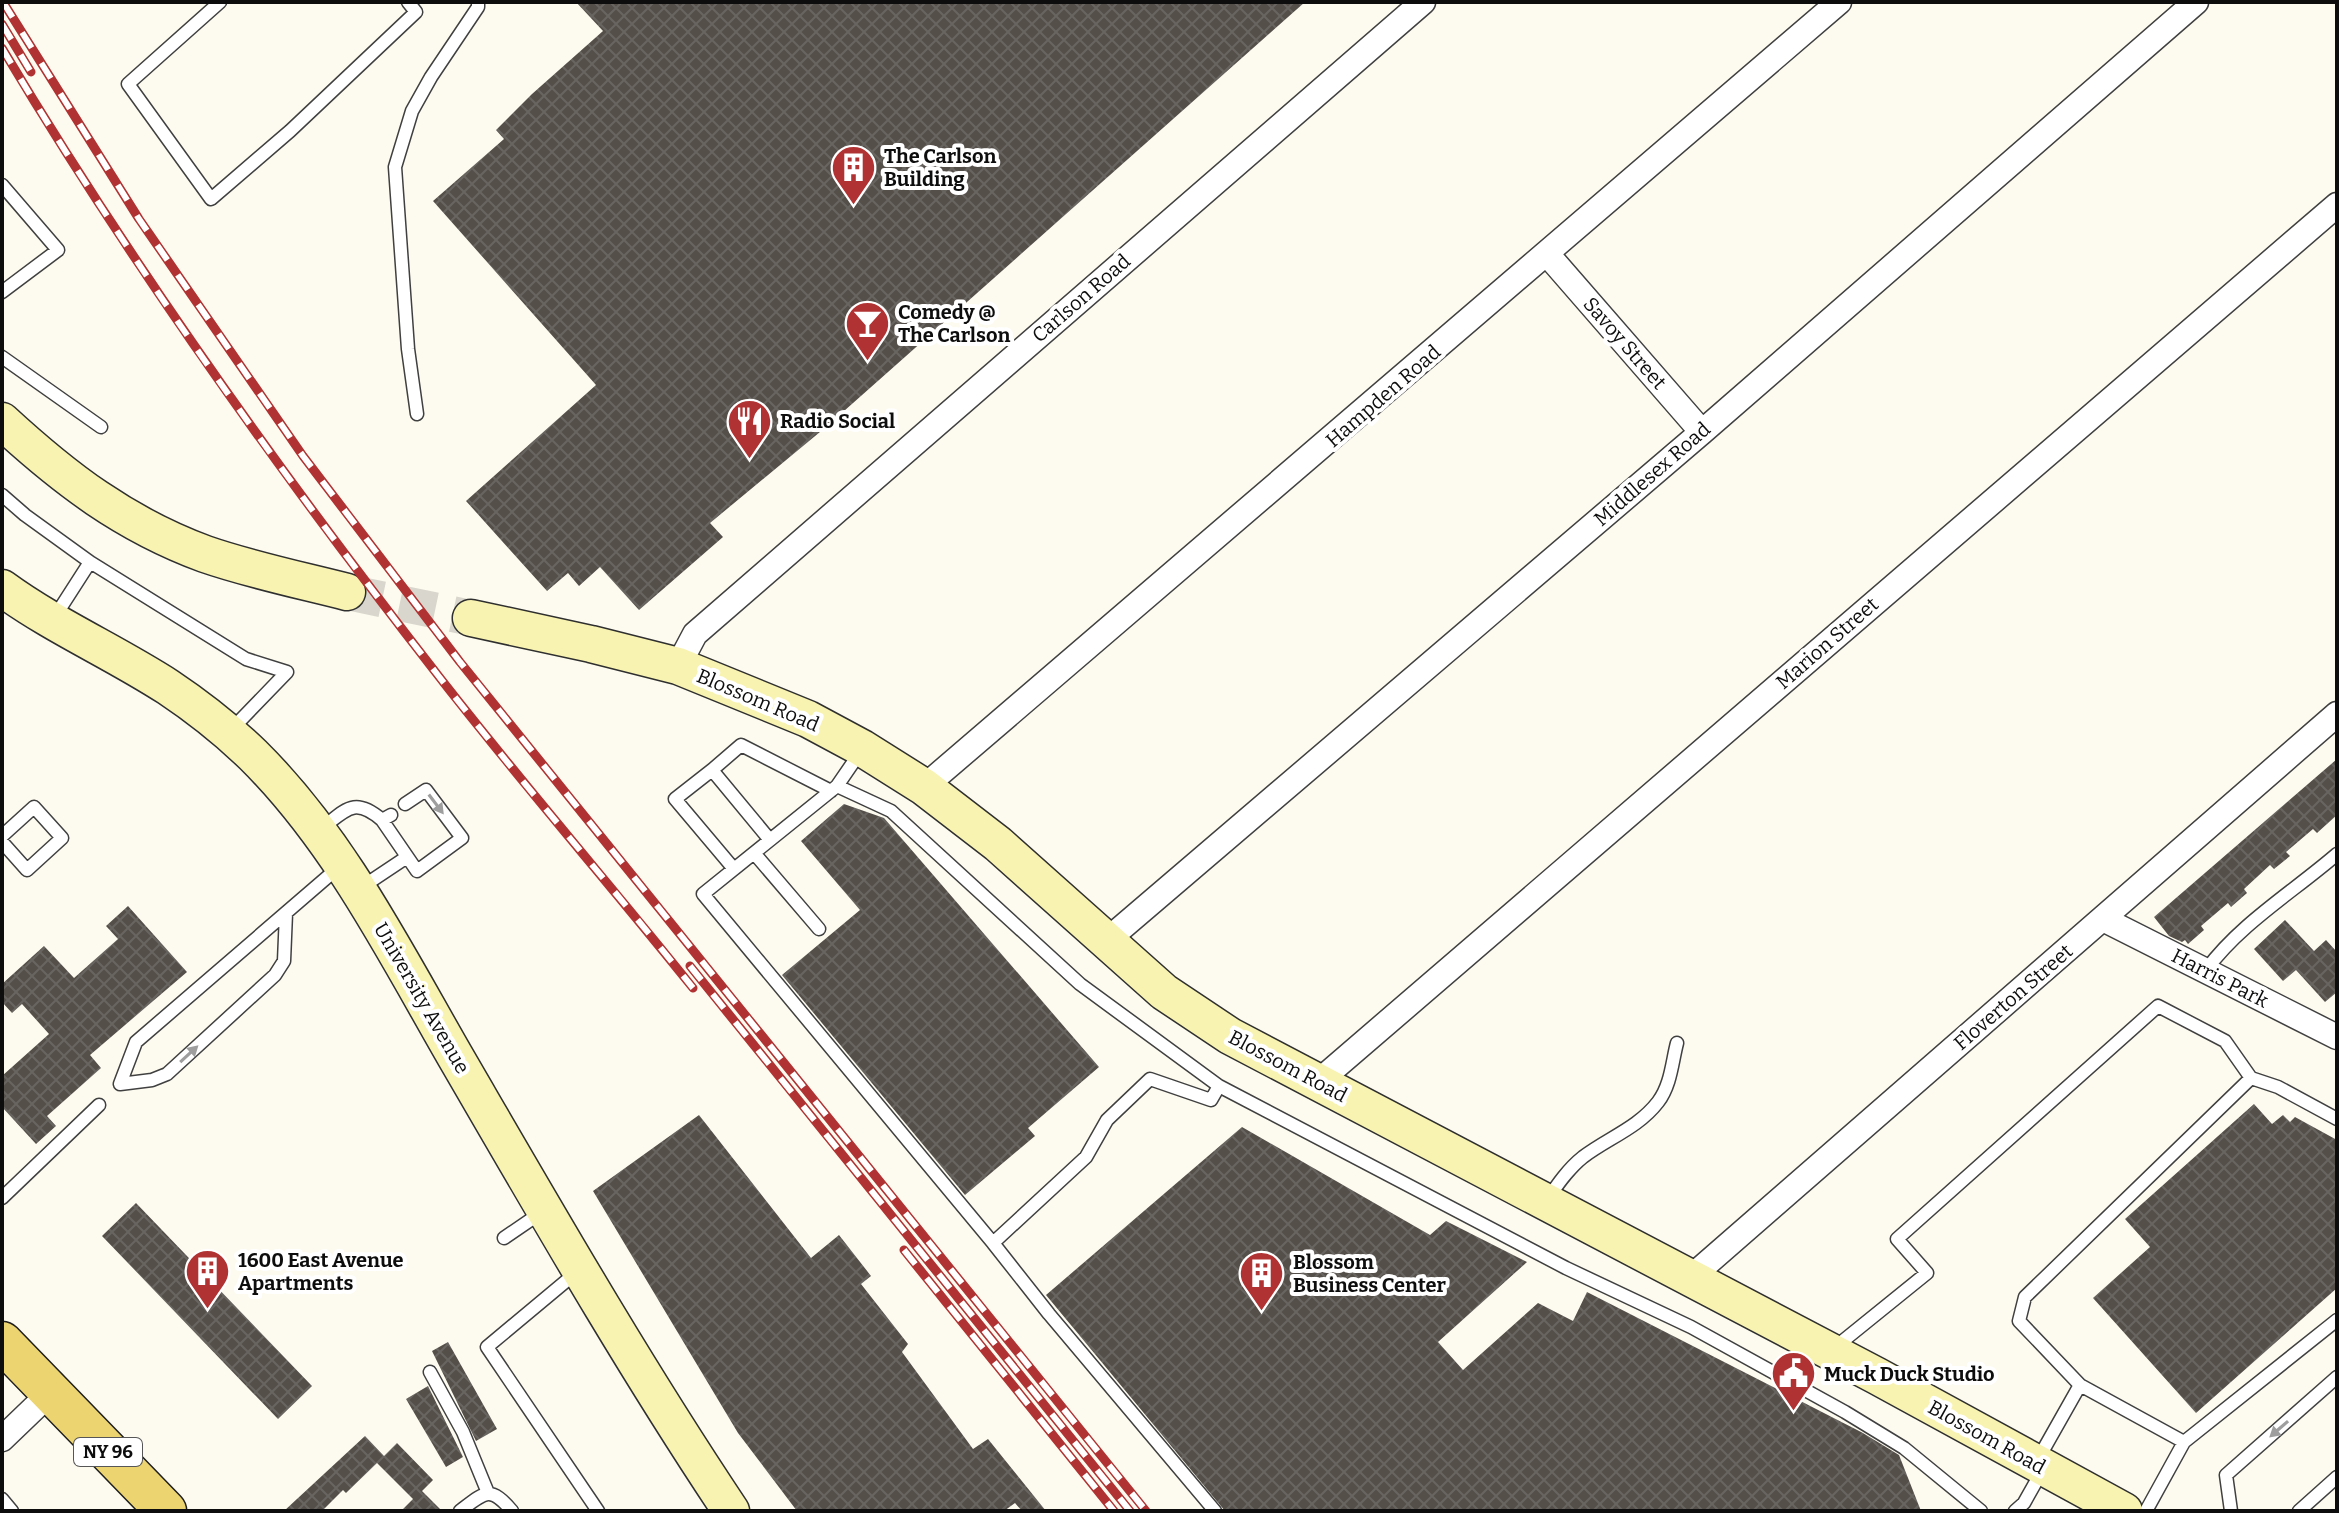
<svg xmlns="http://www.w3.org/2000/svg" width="2339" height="1513" font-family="Bitter,serif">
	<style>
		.building { fill: url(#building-cross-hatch) }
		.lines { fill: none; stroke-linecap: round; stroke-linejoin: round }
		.secondary-tunnel { stroke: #d9d7cd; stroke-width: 36; stroke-dasharray: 36 18; stroke-linecap: butt }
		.lane-casing { stroke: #404040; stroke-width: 15 }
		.street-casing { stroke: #404040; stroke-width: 27 }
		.secondary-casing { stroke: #2f2f2f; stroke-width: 39 }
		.primary-casing { stroke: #1e1e1e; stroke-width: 43 }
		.lane { stroke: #fff; stroke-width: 12 }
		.street { stroke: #fff; stroke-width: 24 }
		.secondary { stroke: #f8f3b0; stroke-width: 36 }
		.primary { stroke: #ecd470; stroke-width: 40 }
		.rail-casing { stroke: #b13232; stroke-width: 9 }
		.rail { stroke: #fff; stroke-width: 6; stroke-dasharray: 18; stroke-linecap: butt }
		.oneway { fill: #9e9e9e }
		.labels { text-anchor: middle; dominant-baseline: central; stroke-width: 8; stroke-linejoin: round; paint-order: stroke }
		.shield { fill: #fff; stroke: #565656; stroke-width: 2 }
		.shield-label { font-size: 18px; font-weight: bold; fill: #0d0d0d }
		.poi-label { font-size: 20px; font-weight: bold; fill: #0d0d0d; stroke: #fff; text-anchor: start }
		.street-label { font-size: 20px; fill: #0d0d0d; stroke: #fff }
	</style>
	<defs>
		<pattern id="building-cross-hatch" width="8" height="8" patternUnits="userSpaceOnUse" patternTransform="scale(2)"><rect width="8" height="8" fill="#554f4a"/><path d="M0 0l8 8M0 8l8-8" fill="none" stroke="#686460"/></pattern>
	</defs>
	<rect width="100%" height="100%" fill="#fdfbef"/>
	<path class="building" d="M576,2H1305L826,427L710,523L723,537L639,610L600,567L579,586L568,573L547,591L466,501L596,385L433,201L504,139L496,130L532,94L603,31Z
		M2337,759V815L2317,833L2313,829L2286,852L2290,856L2274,869L2270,865L2244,889L2247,893L2231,907L2228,903L2201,926L2204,930L2188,944L2185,940L2182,942L2169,936L2154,917Z
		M844,804L884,818L1099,1067L1028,1128L1035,1136L965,1195L782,975L860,910L801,841Z
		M128,906L187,972L90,1055L101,1068L47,1116L56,1126L36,1144L2,1107V1076L49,1034L22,1004L12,1013L2,1002V984L44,946L74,978L118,939L106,926Z
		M2285,920L2314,951L2326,940L2337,952V992L2325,1002L2296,970L2283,981L2254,949Z
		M2254,1104L2272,1124L2283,1115L2290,1122L2295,1117L2337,1140V1288L2196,1413L2093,1298L2150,1247L2125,1219Z
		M699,1115L811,1258L839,1235L871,1276L861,1284L908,1344L902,1352L973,1449L988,1439L1046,1511H1022L1015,1503L1004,1511H797L738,1433L593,1191Z
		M1242,1127L1430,1235L1446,1221L1527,1262L1438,1342L1463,1370L1538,1303L1573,1321L1587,1292L1863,1433L1899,1455L1921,1511H1225L1046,1295Z
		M136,1203L312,1386L278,1419L102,1236Z
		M448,1342L497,1429L476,1441L432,1351Z
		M428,1386L463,1457L446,1467L406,1399Z
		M365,1436L384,1456L397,1443L433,1480L422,1491L442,1511H401L413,1499L377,1463L346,1493L343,1490L322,1511H284Z"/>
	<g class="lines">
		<path class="secondary-tunnel" d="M347,592L471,618"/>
		<defs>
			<path id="lane" d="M220,2L128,84L211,199L290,131L416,12L408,2
				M2,185L58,250L2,292
				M2,357L101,427
				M417,414L408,349L395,167L412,111L431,77L478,7V2
				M2,495L25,515L90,562
				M54,618L90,562L246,659L287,672L231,730
				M712,770L741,745L831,791
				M837,786L891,811L1080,984L1219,1086L1211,1100L1150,1079L1107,1120L1086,1157L993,1243L703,894L837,786L861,751
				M391,815L382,820L417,871L462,838L426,790L405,804
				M321,829C346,810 354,796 382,820
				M2,836L34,807L62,838L27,870L2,842
				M754,853L819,929
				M734,869L675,799L712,770L770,840
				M362,887L407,857
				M286,913L284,961L275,975L167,1074L152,1080L120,1084L136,1042L339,867
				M2206,970C2241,923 2293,892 2337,854
				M1219,1086L1566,1268L1691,1327L1845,1412L1904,1448L1981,1511
				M2,1198L99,1105
				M1547,1200C1557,1185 1568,1169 1583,1157C1608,1138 1638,1128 1658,1102C1671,1085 1672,1062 1677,1043
				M504,1238L542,1212
				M993,1243L1049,1314L1215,1511
				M577,1272L487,1347L598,1511
				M1833,1349L1927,1273L1897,1239L2158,1006L2225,1041L2251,1078
				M430,1372L463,1432L488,1493
				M2080,1385L2184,1442
				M2037,1461L2080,1385L2019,1321L2025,1297L2251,1078L2278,1087L2337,1119
				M2,1499L12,1511
				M460,1511C485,1492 490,1485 512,1511
				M2015,1511L2024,1503L2042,1471
				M2146,1511L2184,1442L2337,1320
				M2231,1511L2226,1475L2337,1377
				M2299,1511L2337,1477"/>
			<path id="street" d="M1548,255L1702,432
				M678,666L695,634L1423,2
				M924,787L1839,2
				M2103,919L2337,1037
				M1105,942L1702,432L2196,2
				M1318,1082L2337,205
				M1689,1279L2337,714
				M2,1439L51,1392"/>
			<path id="secondary" d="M2,421C65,479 124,524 205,554C251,570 300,580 347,592
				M2,588C54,626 114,652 168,687C198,707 227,730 253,755C339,840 395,952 455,1056C544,1209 632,1363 731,1511
				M471,618L591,644L678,666L808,719L862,748L924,787L998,844L1164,992L1230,1036L1877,1376L2124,1511"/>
			<path id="primary" d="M2,1342L166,1511"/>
		</defs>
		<use href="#lane" class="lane-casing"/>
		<use href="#street" class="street-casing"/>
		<use href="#secondary" class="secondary-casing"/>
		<use href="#primary" class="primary-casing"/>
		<use href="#lane" class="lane"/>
		<use href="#street" class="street"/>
		<use href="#secondary" class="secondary"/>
		<use href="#primary" class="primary"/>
		<defs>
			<path id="rail" d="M3,2L139,219L303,456L460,662L1146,1511
				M2,24L31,72
				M2,48C132,266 281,474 437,674C520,781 609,883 693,988
				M690,966L1130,1511
				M904,1250L1114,1511"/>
		</defs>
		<use href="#rail" class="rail-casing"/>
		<use href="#rail" class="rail"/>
	</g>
	<defs><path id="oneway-solid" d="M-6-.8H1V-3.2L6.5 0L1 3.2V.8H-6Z" transform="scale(2)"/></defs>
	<g class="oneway">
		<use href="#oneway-solid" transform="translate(436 804) rotate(53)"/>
		<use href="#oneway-solid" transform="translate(189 1054) rotate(-43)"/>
		<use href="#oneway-solid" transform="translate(2279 1429) rotate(139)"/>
	</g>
	<defs>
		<symbol id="building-pin" viewBox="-11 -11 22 30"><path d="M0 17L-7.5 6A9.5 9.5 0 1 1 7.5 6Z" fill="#b13232" stroke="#fff"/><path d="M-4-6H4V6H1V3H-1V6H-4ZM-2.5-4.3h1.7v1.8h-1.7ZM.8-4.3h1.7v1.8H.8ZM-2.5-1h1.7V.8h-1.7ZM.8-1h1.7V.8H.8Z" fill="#fff"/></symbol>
		<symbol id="bar-pin" viewBox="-11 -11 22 30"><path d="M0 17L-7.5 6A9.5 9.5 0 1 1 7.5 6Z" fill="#b13232" stroke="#fff"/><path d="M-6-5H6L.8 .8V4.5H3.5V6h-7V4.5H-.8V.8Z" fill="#fff"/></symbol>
		<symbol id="restaurant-pin" viewBox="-11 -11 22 30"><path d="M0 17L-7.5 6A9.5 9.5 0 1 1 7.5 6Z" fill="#b13232" stroke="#fff"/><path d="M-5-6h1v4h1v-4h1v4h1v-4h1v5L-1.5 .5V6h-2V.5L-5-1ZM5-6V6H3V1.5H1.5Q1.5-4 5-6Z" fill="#fff"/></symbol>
		<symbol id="civic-pin" viewBox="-11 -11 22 30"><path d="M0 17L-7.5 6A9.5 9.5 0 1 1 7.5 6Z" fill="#b13232" stroke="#fff"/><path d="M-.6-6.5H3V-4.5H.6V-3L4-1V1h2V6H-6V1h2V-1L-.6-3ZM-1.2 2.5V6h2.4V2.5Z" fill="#fff"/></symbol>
	</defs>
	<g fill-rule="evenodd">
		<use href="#building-pin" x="828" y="142" width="51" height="69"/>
		<use href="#bar-pin" x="842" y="298" width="51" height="69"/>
		<use href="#restaurant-pin" x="724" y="396" width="51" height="69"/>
		<use href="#building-pin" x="182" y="1246" width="51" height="69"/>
		<use href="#building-pin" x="1236" y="1248" width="51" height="69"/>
		<use href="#civic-pin" x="1768" y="1348" width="51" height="69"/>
	</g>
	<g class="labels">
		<rect class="shield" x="74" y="1438" width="68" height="28" rx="6"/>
		<g class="shield-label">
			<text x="108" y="1452">NY 96</text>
		</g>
		<g class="poi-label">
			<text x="884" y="156">The Carlson<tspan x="884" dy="23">Building</tspan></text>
			<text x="898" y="312">Comedy @<tspan x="898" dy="23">The Carlson</tspan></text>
			<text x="780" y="421">Radio Social</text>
			<text x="238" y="1260">1600 East Avenue<tspan x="238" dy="23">Apartments</tspan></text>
			<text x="1293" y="1262">Blossom<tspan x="1293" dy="23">Business Center</tspan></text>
			<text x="1824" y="1374">Muck Duck Studio</text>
		</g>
		<g class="street-label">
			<text transform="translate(1081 298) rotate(-41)">Carlson Road</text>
			<text transform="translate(1625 343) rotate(49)">Savoy Street</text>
			<text transform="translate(1383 396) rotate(-41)">Hampden Road</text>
			<text transform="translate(1652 474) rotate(-41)">Middlesex Road</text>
			<text transform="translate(1827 643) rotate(-41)">Marion Street</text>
			<text transform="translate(758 700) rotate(23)">Blossom Road</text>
			<text transform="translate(2220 978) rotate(27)">Harris Park</text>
			<text transform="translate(2013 997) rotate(-41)">Floverton Street</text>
			<text transform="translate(422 998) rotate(60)">University Avenue</text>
			<text transform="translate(1288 1066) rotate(28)">Blossom Road</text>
			<text transform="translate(1987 1437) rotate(29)">Blossom Road</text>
		</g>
	</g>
	<rect width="2339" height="1513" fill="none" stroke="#0d0d0d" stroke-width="8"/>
</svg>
